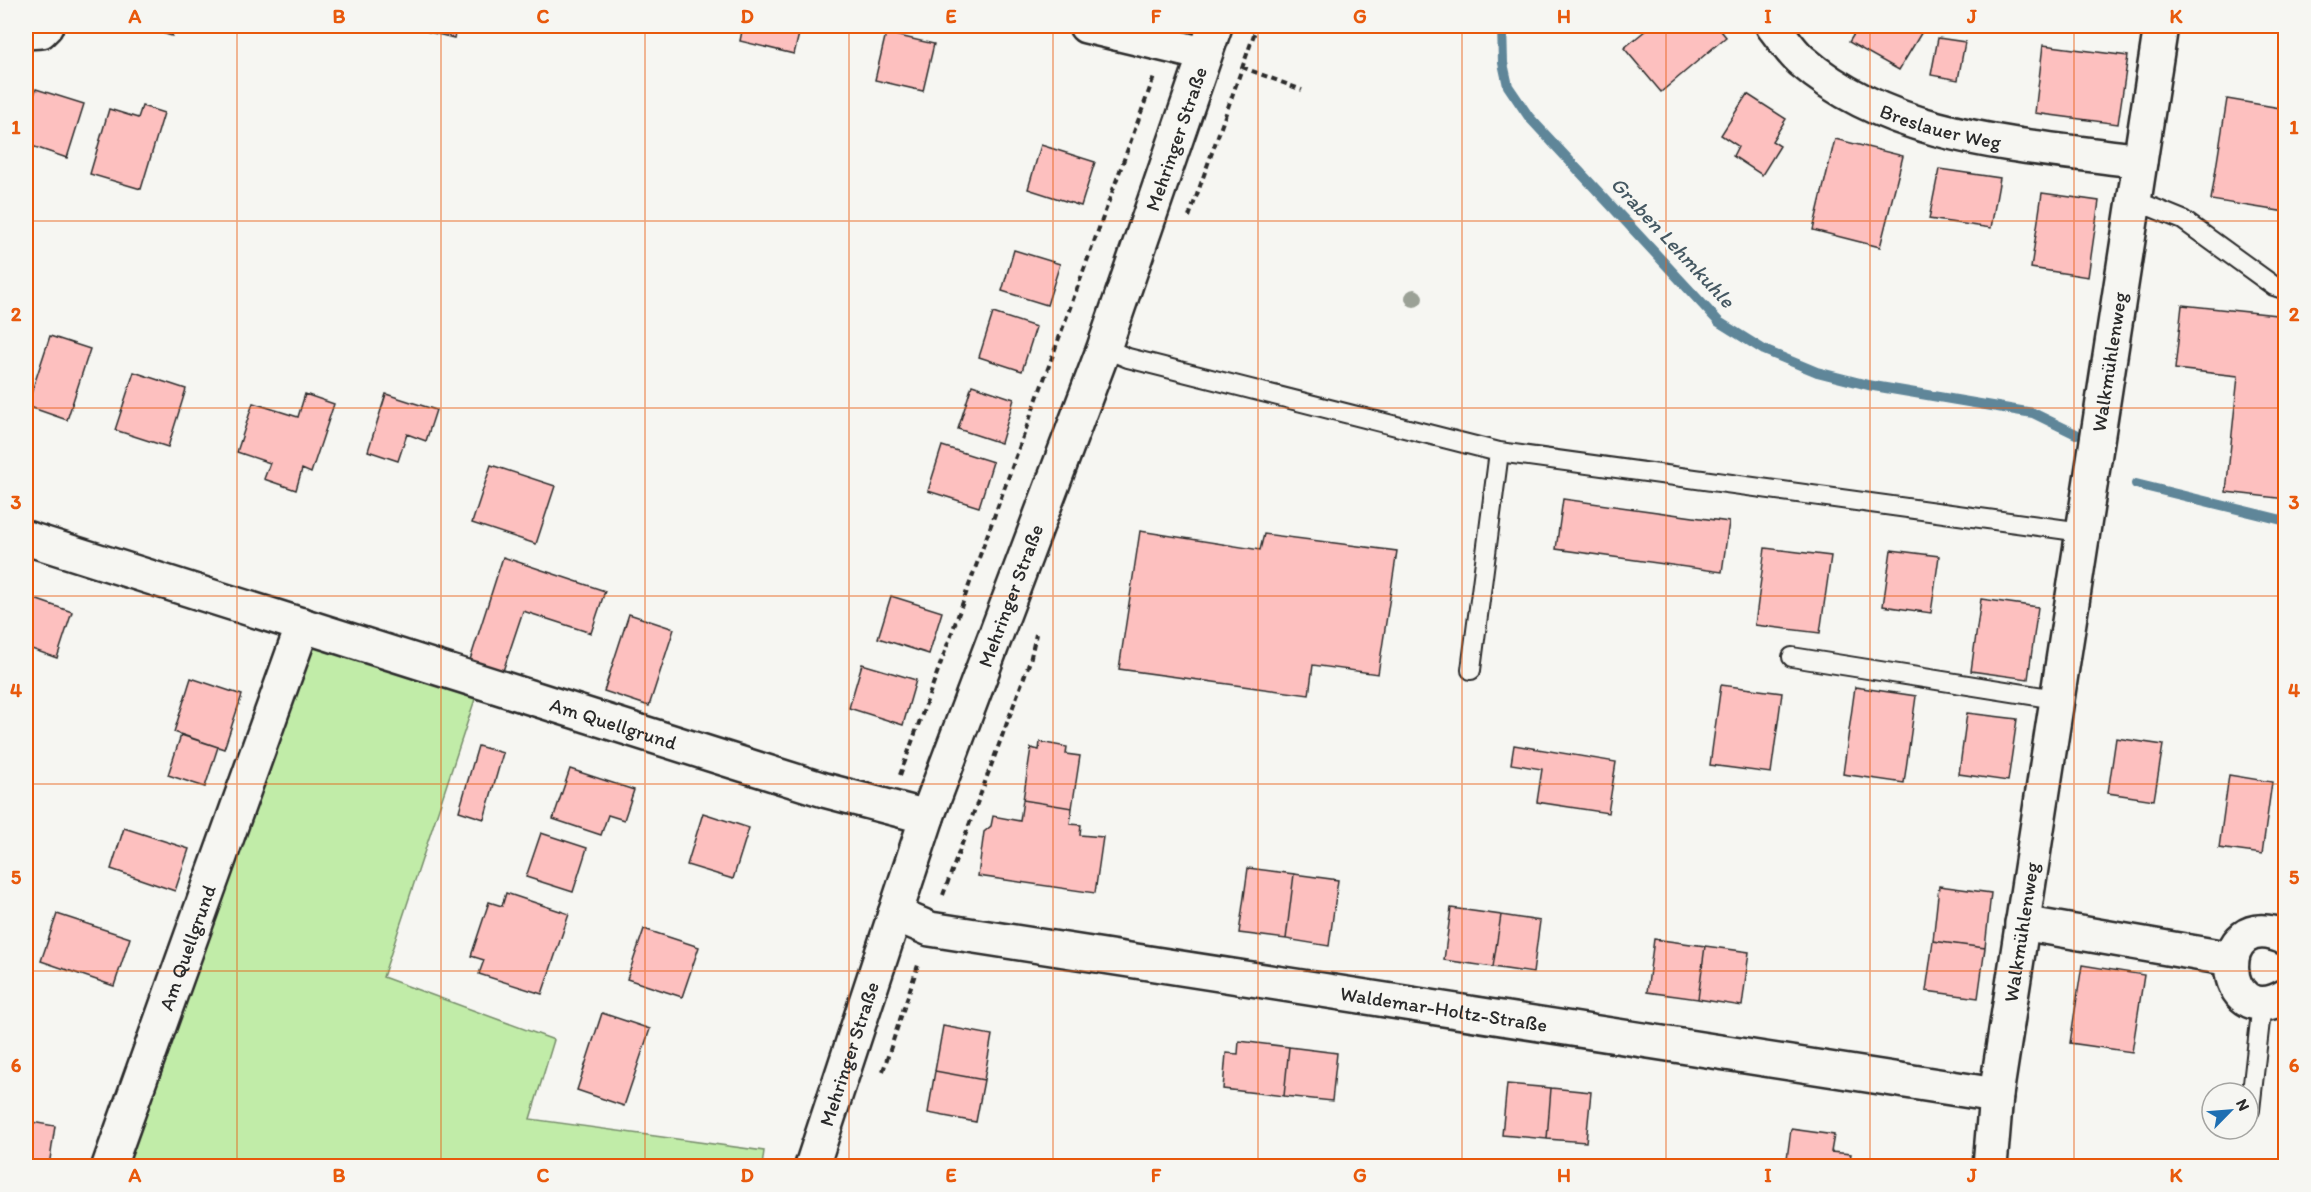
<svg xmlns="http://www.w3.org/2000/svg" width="2311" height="1192" font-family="Itim,sans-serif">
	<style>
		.green { fill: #c1eca8; stroke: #768c6a; stroke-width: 1.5 }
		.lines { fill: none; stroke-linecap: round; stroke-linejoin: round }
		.stream { stroke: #5f8699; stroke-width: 10 }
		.building { fill: #fdc0bf; stroke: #2b2b2b; stroke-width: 1.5 }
		.service-casing { stroke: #2b2b2b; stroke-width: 22 }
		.minor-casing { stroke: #2b2b2b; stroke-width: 38 }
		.secondary-casing { stroke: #2b2b2b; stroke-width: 38 }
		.path { stroke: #2b2b2b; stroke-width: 4; stroke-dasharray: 6 4.5; stroke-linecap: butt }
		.service { stroke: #f6f6f2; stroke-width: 18 }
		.minor { stroke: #f6f6f2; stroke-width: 33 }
		.secondary { stroke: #f6f6f2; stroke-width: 33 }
		.tree { fill: #9ba196 }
		.grid { fill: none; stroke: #e8590c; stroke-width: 1.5; stroke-opacity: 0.55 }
		.labels { text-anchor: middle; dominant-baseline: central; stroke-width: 5; stroke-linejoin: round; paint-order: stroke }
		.street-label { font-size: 20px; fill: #2b2b2b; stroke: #f6f6f2 }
		.water-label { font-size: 21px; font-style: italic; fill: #455862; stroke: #f6f6f2 }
		.neatline { fill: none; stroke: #e8590c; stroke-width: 2 }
		.grid-label { font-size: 20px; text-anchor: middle; font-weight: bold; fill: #e8590c }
	</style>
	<rect width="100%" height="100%" fill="#f6f6f2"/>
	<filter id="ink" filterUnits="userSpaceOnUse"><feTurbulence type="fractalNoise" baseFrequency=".0167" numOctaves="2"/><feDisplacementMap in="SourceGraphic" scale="12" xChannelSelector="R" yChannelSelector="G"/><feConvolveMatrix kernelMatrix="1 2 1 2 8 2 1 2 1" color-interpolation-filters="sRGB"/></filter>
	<g filter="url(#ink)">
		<path class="green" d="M303,625L481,681L383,977L554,1040L530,1119L764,1151L762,1166H109Z"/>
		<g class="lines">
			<path class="stream" d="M1502,26L1503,63L1508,86L1529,117L1719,322L1764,350L1817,372L1868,385L2033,413L2076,434
				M2136,484L2286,521"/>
		</g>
		<path class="building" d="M139,26H175L172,36Z
			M427,26H457L454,38L425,31Z
			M743,26H801L794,54L740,41Z
			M1651,26H1717L1726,37L1661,92L1624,48Z
			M1859,26H1915L1923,30L1899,70L1849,42Z
			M886,33L934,44L923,91L875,80Z
			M1938,38L1965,42L1958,80L1931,75Z
			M2043,45L2128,56L2118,124L2035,113Z
			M36,89L84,104L67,158L26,144V121Z
			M1747,94L1786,119L1772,141L1780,146L1762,175L1733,156L1738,146L1721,135Z
			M2227,99L2286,109V212L2211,200Z
			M142,106L164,113L141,189L90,174L109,109L138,118Z
			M1835,139L1903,156L1880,247L1813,230Z
			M1041,145L1095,162L1081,206L1028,189Z
			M1939,169L2000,178L1991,228L1929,219Z
			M2042,193L2099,201L2088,277L2031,268Z
			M1014,250L1060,264L1047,305L1002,291Z
			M2182,305L2286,316V499L2226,492L2238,376L2175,369Z
			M993,313L1036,327L1022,371L979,357Z
			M50,336L90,349L67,420L27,406Z
			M134,372L186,389L168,447L115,430Z
			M972,385L1014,399L1001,443L958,429Z
			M305,394L334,404L311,473L302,469L296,490L264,479L270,463L237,452L253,403L298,417Z
			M386,394L436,410L426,441L407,434L398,461L368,451Z
			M942,446L993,462L979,507L928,491Z
			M491,465L555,486L536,544L472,523Z
			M1563,499L1729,522L1722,572L1556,549Z
			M1140,531L1260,550L1264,534L1397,551L1378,674L1313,665L1309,695L1119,669Z
			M1765,548L1831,556L1820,633L1755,625Z
			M1891,550L1939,556L1931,613L1883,606Z
			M503,557L605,591L591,633L523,611L503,671L470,660Z
			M26,596L72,612L57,658L26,647Z
			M891,596L942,612L929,654L878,638Z
			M1981,599L2038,607L2028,679L1971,671Z
			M629,614L674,629L649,706L604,691Z
			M862,664L916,680L903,725L849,708Z
			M191,678L242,695L224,749L174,732Z
			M1721,685L1782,693L1771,773L1710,765Z
			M1855,687L1916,696L1904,783L1843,774Z
			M1967,713L2017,719L2008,781L1959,774Z
			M181,735L218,747L205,787L168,775Z
			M2116,738L2163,745L2154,800L2108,793Z
			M1040,742L1067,747L1066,754L1080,756L1072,808L1023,800L1031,748L1039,750Z
			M1514,745L1616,762L1608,813L1537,802L1542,769L1511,764Z
			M478,746L503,753L484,819L459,811Z
			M570,769L634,790L624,820L608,815L601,835L553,819Z
			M2229,775L2272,782L2262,854L2219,848Z
			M1023,800L1072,808L1070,824L1081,825L1080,835L1103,837L1095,893L978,876L984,832L991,826L993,816L1020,821Z
			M703,813L749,828L733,879L687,865Z
			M124,828L189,849L175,891L111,869Z
			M541,833L587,848L573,892L526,877Z
			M1248,868L1294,874L1286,939L1239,933Z
			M1294,874L1338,880L1329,946L1286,939Z
			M1939,886L1991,893L1985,948L1933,941Z
			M506,893L569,914L542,994L479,974L484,960L471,956L489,902L502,906Z
			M1451,908L1501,915L1493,967L1444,960Z
			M57,914L130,938L114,986L41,961Z
			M1501,915L1540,921L1533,973L1493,967Z
			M644,929L699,947L682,997L627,979Z
			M1654,939L1705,946L1698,999L1647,992Z
			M1933,941L1985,948L1978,998L1926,991Z
			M1705,946L1749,952L1742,1006L1698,999Z
			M2082,965L2144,975L2132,1052L2070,1043Z
			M602,1013L650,1029L624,1106L577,1090Z
			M943,1026L992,1035L984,1080L935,1071Z
			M1239,1041L1289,1047L1284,1096L1223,1089L1226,1053L1238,1054Z
			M1289,1047L1337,1053L1332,1101L1284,1096Z
			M935,1071L984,1080L976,1122L928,1113Z
			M1507,1084L1551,1088L1547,1139L1502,1135Z
			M1551,1088L1591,1092L1586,1142L1547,1139Z
			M26,1121L55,1126L49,1166H26Z
			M1791,1129L1834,1135L1831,1152L1851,1154L1849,1166H1786Z"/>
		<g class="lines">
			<defs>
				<path id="service" d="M2134,200L2183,220L2274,286L2286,290
					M1104,348L1128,358L1499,452L2082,532
					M1792,657L2056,699
					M1471,670L1499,452
					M2250,1110L2262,1003"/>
				<g id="minor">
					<path d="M1086,26L1204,54"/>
					<path id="s1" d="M1773,26C1782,37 1791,52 1802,61C1894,141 2025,145 2140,161"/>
					<path d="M26,32L41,31L46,26"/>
					<path id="s2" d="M26,538L824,790L927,817"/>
					<path id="s3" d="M895,914L930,929L1996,1095"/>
					<path d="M2022,923L2231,959"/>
					<path d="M2286,938C2209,902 2218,1036 2286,996"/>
					<path id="s4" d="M109,1166L303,625"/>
					<path id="s5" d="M1990,1166L1996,1095L2161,26"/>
				</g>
				<g id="secondary">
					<path id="s6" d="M812,1166L927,817L1104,348L1215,26"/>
				</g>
			</defs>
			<use href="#service" class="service-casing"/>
			<use href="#minor" class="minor-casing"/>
			<use href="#secondary" class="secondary-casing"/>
			<path class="path" d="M1242,67L1302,90
				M1189,217L1257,26
				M900,775L1154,77
				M943,895L1030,661L1036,634
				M883,1071L919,962"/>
			<use href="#service" class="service"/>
			<use href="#minor" class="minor"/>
			<use href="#secondary" class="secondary"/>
		</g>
		<circle class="tree" cx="1414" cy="298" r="9"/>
	</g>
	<path class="grid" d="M237,26V1166M441,26V1166M645,26V1166M849,26V1166M1053,26V1166M1258,26V1166M1462,26V1166M1666,26V1166M1870,26V1166M2074,26V1166M26,221H2286M26,408H2286M26,596H2286M26,784H2286M26,971H2286"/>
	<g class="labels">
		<g class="street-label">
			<text stroke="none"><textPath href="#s1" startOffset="201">Breslauer Weg</textPath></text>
			<text stroke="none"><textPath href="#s6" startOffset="1090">Mehringer Straße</textPath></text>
			<text stroke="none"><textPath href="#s5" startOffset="813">Walkmühlenweg</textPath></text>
			<text stroke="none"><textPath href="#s6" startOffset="604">Mehringer Straße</textPath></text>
			<text stroke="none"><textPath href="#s2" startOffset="616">Am Quellgrund</textPath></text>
			<text stroke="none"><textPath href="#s5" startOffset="236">Walkmühlenweg</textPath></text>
			<text stroke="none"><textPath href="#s4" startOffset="232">Am Quellgrund</textPath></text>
			<text stroke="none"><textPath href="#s3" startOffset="558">Waldemar-Holtz-Straße</textPath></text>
			<text stroke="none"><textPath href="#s6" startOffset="118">Mehringer Straße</textPath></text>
		</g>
		<g class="water-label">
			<text transform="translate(1673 242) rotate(47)">Graben Lehmkuhle</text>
		</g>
	</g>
	<rect width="2311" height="1192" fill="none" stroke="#f6f6f2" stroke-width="66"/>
	<g transform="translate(2230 1111) rotate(65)"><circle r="28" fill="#f6f6f2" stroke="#a5a5a2" stroke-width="1.5"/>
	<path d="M0-4.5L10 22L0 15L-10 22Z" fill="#1f6fb2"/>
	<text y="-9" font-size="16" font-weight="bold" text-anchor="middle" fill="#2b2b2b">N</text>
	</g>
	<rect x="33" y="33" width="2245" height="1126" class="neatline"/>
	<g class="grid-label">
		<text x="135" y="23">A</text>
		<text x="339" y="23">B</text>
		<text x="543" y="23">C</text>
		<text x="747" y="23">D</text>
		<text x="951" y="23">E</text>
		<text x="1156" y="23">F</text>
		<text x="1360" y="23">G</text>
		<text x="1564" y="23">H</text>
		<text x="1768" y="23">I</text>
		<text x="1972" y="23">J</text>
		<text x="2176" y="23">K</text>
		<text x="16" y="134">1</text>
		<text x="2294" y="134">1</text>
		<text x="16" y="321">2</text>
		<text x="2294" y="321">2</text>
		<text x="16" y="509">3</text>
		<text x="2294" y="509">3</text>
		<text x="16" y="697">4</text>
		<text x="2294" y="697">4</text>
		<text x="16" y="884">5</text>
		<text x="2294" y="884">5</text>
		<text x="16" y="1072">6</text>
		<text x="2294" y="1072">6</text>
		<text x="135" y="1182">A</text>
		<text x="339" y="1182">B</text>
		<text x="543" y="1182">C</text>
		<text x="747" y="1182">D</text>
		<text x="951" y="1182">E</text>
		<text x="1156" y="1182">F</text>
		<text x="1360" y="1182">G</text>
		<text x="1564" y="1182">H</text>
		<text x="1768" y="1182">I</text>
		<text x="1972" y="1182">J</text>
		<text x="2176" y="1182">K</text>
	</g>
</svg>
